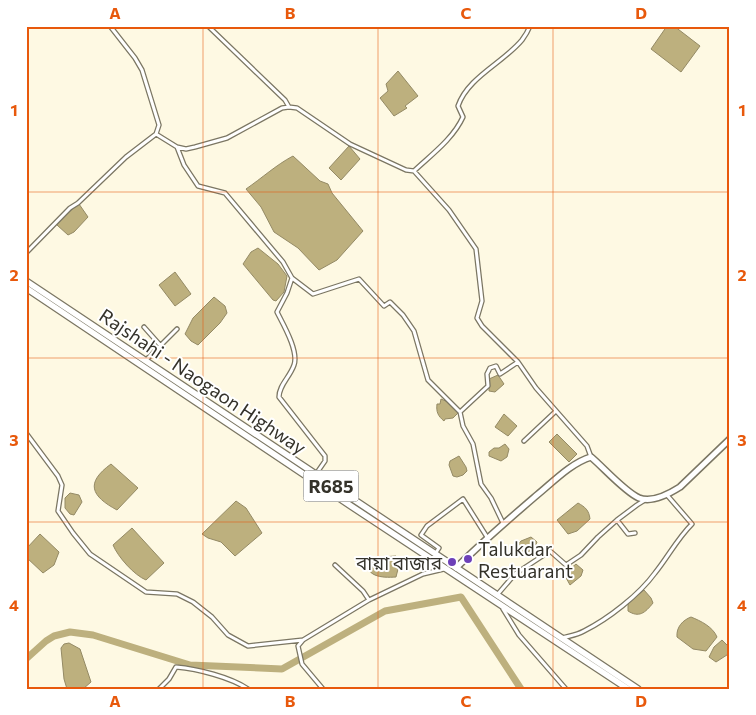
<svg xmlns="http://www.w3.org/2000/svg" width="756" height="715" font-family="Commissioner,'Noto Sans Bengali',sans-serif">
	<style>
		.water { fill: #bdb07e; stroke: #948a65 }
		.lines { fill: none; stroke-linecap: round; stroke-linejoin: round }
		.river { stroke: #bdb07e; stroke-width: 7 }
		.street-casing { stroke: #7b7663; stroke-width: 5.5 }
		.secondary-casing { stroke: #7b7663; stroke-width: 8 }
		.primary-casing { stroke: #7b7663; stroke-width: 8 }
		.street { stroke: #fff; stroke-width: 3 }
		.secondary { stroke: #fff; stroke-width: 5 }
		.primary { stroke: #fff; stroke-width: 5.5 }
		.grid { fill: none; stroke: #e8590c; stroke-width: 1; stroke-opacity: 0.55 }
		.poi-dot { fill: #6d40b8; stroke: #fff; stroke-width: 2 }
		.labels { text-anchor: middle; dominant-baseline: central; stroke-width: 4; stroke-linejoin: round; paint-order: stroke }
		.shield { fill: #fff; stroke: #71706a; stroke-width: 1 }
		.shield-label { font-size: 18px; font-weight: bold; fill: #34322a }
		.street-label { font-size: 19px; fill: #34322a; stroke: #fff }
		.poi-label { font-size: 19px; fill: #34322a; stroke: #fff; text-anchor: start }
		.neatline { fill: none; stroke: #e8590c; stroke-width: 2 }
		.grid-label { font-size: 16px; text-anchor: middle; font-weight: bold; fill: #e8590c }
	</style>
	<rect width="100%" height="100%" fill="#fef9e3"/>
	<path class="water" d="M667,26H674L700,46L681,72L651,49Z
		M398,71L418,96L405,106L407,108L394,116L380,98L388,91L386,84Z
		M349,146L360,159L341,180L329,168Z
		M293,156L320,181L328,184L332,193L363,231L337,260L319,270L298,248L274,232L261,207L246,189C262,178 276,165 293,156Z
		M79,204L88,217L74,232L68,235L57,225L60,219Z
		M258,248L278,264L287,276L284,292L276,301L273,300L243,264L251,252Z
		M175,272L191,294L175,306L159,285Z
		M214,297L225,306L227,313L220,323L198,345L191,341L185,334L193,318Z
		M498,375L504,384L495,392L489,391V379Z
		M441,399L448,402L458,413L453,418L445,419L444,421C438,416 436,412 437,404H440Z
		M504,414L517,426L508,436L495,427Z
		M557,434L577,454L569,462L549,442Z
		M505,444L509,449L507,457L501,461L489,456V452L494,448H499Z
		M459,456L466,467L467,471L463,475L457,477L453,476L449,465L450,461Z
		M111,464L138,488L117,510C91,496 85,483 111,464Z
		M70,493L79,495L82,502L74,515L70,514L65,508V498Z
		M236,501L246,508L262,533L235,556L221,542L208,538L202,534Z
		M578,503C585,507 589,510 590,519L577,531L568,534L557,520Z
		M132,528L164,563L146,580C134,575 118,557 113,545Z
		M40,534L59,552L54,565L43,573L26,557V549Z
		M531,537L537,542L534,549L523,554L515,552V548L521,541Z
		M396,556L398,569L396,577C381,578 365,577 366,558Z
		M576,564L583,570L581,576L570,585L564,574Z
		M644,590L651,598L653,603C645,613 639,618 628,611V603Z
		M691,617C701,621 713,627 717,637L706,651L693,649L677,637C676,627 683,620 691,617Z
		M722,640L730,648V653L716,662L709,657L714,647Z
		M69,643L80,649L91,682L83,689H67L64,679L61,648L64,644Z"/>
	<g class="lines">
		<path class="river" d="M26,659L46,641L54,636L70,632L93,635L190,665L282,669L385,611L461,597L521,689"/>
		<defs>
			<path id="street" d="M208,26L285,100L289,107
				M156,134L177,147L186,149L195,147L227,138L282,108L289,107L297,108L350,144L406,170L414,171L449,210L476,249L482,301L477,318L482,326L518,362L536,388L587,446L591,457
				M177,147L184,165L198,186L225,193L283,262L292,278L287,293L277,312C283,324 299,351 294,365C290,377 279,385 279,397L325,456V461L316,474
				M414,171C431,155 453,139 463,117L458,106C468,77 503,63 522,40C525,36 528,31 530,26
				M26,253L70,208L78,203L126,157L156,134L159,125L142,70L135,58L110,26
				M292,278L313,294L359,279L384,306L390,302L403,315L414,331L428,380L460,412L463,426L473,444L481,484L491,498L503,523
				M144,327L160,345
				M145,361L177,329
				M460,412L488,386L487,374L490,368L496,366L500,374L518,362
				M26,433L58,476L62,485L58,511L73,533L90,554L146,592L177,594L193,602L212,617L228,635L248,646L303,640L369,600L423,574L444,569
				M524,441L556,411
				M617,520L628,534L635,533
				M435,554L439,548L421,535L427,526L463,499L487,537
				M335,565L363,591L369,600
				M497,595L515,574L550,551L566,565L581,555L598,537L617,520L637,505L645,500
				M503,609L519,635L566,689
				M562,638C569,636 577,635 584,631C608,619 639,595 655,573C668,557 677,539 692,524L667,495
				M303,640L298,646L302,664L323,689
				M159,689L169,679L176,667C198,669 230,677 248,689"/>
			<path id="secondary" d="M456,568C482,542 509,519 537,495C553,482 571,463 591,457C603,467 625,492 639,498C652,503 669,494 680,487L730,439"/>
			<path id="primary" d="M26,281L638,689
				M26,288L351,506L628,689"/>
		</defs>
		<use href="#street" class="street-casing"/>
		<use href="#secondary" class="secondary-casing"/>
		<use href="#primary" class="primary-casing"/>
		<use href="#street" class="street"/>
		<use href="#secondary" class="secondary"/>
		<use href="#primary" class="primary"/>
	</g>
	<path class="grid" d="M203,26V689M378,26V689M553,26V689M26,192H730M26,358H730M26,522H730"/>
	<g class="poi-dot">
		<circle cx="468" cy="559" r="5"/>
		<circle cx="452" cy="562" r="5"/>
	</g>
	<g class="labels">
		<rect class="shield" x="303.5" y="470.5" width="55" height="31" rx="4"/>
		<g class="shield-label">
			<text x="331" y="486">R685</text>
		</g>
		<g class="street-label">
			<text transform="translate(203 381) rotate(34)">Rajshahi - Naogaon Highway</text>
		</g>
		<g class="poi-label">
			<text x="478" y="548">Talukdar<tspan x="478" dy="22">Restuarant</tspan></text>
			<text x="442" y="562" text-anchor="end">বায়া বাজার</text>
		</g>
	</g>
	<rect width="756" height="715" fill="none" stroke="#ffffff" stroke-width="55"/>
	<rect x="28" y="28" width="700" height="660" class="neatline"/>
	<g class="grid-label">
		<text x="115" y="19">A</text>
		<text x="290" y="19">B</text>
		<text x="466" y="19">C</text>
		<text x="641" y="19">D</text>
		<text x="14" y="116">1</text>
		<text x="742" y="116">1</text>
		<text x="14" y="281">2</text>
		<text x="742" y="281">2</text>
		<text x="14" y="446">3</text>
		<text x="742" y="446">3</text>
		<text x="14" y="611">4</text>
		<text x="742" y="611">4</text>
		<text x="115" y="707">A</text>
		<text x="290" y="707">B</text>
		<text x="466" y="707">C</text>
		<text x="641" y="707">D</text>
	</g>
</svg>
